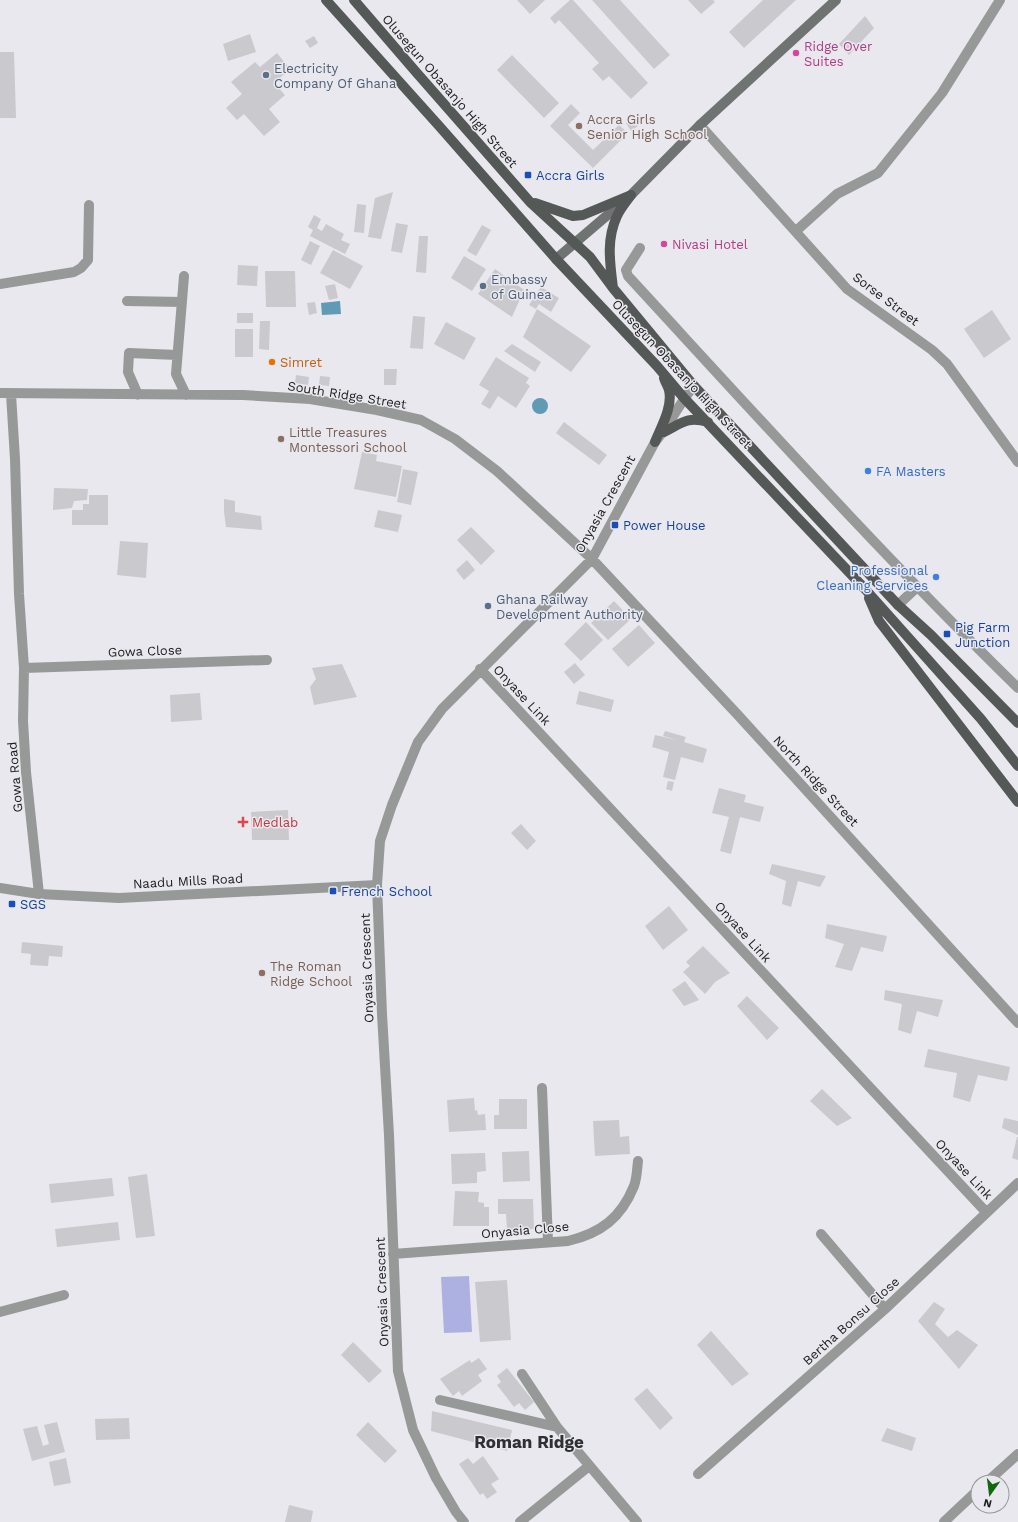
<svg xmlns="http://www.w3.org/2000/svg" width="1018" height="1522" font-family="'Work Sans',sans-serif">
	<style>
		.green { fill: #adb1e1 }
		.water { fill: #619ab5 }
		.building { fill: #c9c9ce }
		.lines { fill: none; stroke-linecap: round; stroke-linejoin: round }
		.street { stroke: #969998; stroke-width: 10 }
		.secondary { stroke: #6f7372; stroke-width: 10 }
		.primary { stroke: #545857; stroke-width: 10 }
		.hotel-dot { fill: #d1479c; stroke: #e8e8ee; stroke-width: 1.5 }
		.service-dot { fill: #5c6f8a; stroke: #e8e8ee; stroke-width: 1.5 }
		.education-dot { fill: #8d6e63; stroke: #e8e8ee; stroke-width: 1.5 }
		.transit-dot { fill: #1a4fb4; stroke: #e8e8ee; stroke-width: 1.5 }
		.food-dot { fill: #e8710a; stroke: #e8e8ee; stroke-width: 1.5 }
		.shop-dot { fill: #3f7fe0; stroke: #e8e8ee; stroke-width: 1.5 }
		.health-dot { fill: #e0444e; stroke: #e8e8ee; stroke-width: 1.5 }
		.labels { text-anchor: middle; dominant-baseline: central; stroke-width: 3; stroke-linejoin: round; paint-order: stroke }
		.hotel-label { font-size: 13px; fill: #b23c85; stroke: #e8e8ee; text-anchor: start }
		.service-label { font-size: 13px; fill: #4e5e75; stroke: #e8e8ee; text-anchor: start }
		.street-label { font-size: 13px; fill: #202022; stroke: #e8e8ee }
		.education-label { font-size: 13px; fill: #785e54; stroke: #e8e8ee; text-anchor: start }
		.transit-label { font-size: 13px; fill: #164399; stroke: #e8e8ee; text-anchor: start }
		.food-label { font-size: 13px; fill: #c56008; stroke: #e8e8ee; text-anchor: start }
		.shop-label { font-size: 13px; fill: #366cbe; stroke: #e8e8ee; text-anchor: start }
		.health-label { font-size: 13px; fill: #be3a42; stroke: #e8e8ee; text-anchor: start }
		.district-label { font-size: 17px; font-weight: bold; fill: #2f3034; stroke: #e8e8ee }
	</style>
	<rect width="100%" height="100%" fill="#e8e8ee"/>
	<path class="green" d="M469,1276L472,1332L444,1333L441,1277Z"/>
	<path class="water" d="M340,301L341,314L322,315L321,303Z
		M532 406a8 8 0 1 1 16 0a8 8 0 1 1-16 0Z"/>
	<path class="building" d="M517,0H545L530,14Z
		M570,0H573L648,83L631,99L609,76L603,81L592,69L599,63L559,20L555,24L550,18Z
		M592,0H620L670,55L654,69Z
		M688,0H713L715,2L701,14Z
		M763,0H796L744,48L729,32Z
		M865,16L874,28L849,55L839,44Z
		M250,34L256,52L228,61L223,44Z
		M314,36L318,43L310,48L305,41Z
		M0,52H14L16,118H0Z
		M277,53L290,69L274,83L285,95L269,109L280,122L264,136L244,114L237,120L226,108L242,94L231,82L255,62L260,67Z
		M512,55L559,103L544,118L497,70Z
		M571,104L580,113L568,125L593,150L619,125L628,133L593,168L550,126Z
		M634,119L638,126L631,131L626,123Z
		M393,192L381,239L368,237L375,198Z
		M357,204L366,205L364,233L354,232Z
		M314,215L321,219L317,228L322,231L326,224L344,234L341,240L350,244L345,254L310,236L313,230L308,227Z
		M396,223L408,225L402,253L391,251Z
		M482,225L491,230L476,256L467,251Z
		M419,236H428L426,273L416,272Z
		M310,241L320,246L311,265L301,260Z
		M333,250L363,266L350,289L320,273Z
		M464,256L486,269L472,291L451,278Z
		M238,265L258,266L257,286L237,285Z
		M495,269L524,290L512,317L478,294Z
		M265,271H295L296,307H266Z
		M335,284L338,298L329,300L325,286Z
		M541,287L559,298L551,312L539,304L536,309L529,305Z
		M315,302L317,313L309,315L307,303Z
		M537,309L591,346L571,372L523,337Z
		M992,310L1011,339L984,358L964,329Z
		M237,313H253V323H237Z
		M413,316L425,317L423,349L410,348Z
		M260,321H270L269,350L259,349Z
		M446,322L476,338L464,360L434,344Z
		M235,329H253V357H235Z
		M512,344L541,362L535,372L504,351Z
		M496,357L529,378L526,383L530,386L516,408L498,396L490,409L481,404L489,391L479,385Z
		M384,369H397L396,385H384Z
		M296,375L309,377L308,385L295,383Z
		M320,376L330,377L329,386L319,385Z
		M564,422L607,455L599,465L556,433Z
		M362,452L377,455L376,461L402,466L396,497L354,489Z
		M403,469L418,472L411,505L397,502Z
		M54,488L88,489L87,500L74,501L72,508L53,510Z
		M89,495H108V525H72V510H83V504H89Z
		M224,499L235,501V512L261,516L262,530L226,527L224,512Z
		M378,510L402,515L398,532L374,527Z
		M471,527L495,551L481,565L457,540Z
		M120,541L148,543L146,578L117,575Z
		M467,560L475,570L464,580L456,570Z
		M614,601L631,619L608,640L591,623Z
		M586,622L603,640L581,661L564,644Z
		M639,625L655,643L628,667L612,649Z
		M575,663L585,675L574,684L564,672Z
		M342,664L357,697L314,705L310,687L316,679L312,668Z
		M579,691L614,700L611,712L576,704Z
		M200,693L202,720L171,722L170,695Z
		M665,731L686,737L684,742L707,749L703,763L681,757L675,780L663,777L669,752L652,747L655,735L677,740L663,736Z
		M668,781L674,782L672,791L666,789Z
		M719,788L746,795L744,802L764,807L760,822L740,817L731,854L720,851L729,817L712,813Z
		M288,810L289,840H252L251,812Z
		M521,824L536,841L527,850L511,833Z
		M772,864L826,876L820,887L798,881L791,907L782,904L786,881L769,874Z
		M669,906L688,930L663,950L645,926Z
		M827,924L887,936L883,952L861,947L852,971L835,967L844,944L825,938Z
		M22,942L63,946L62,957L49,956L48,966L30,965L31,954L21,953Z
		M703,946L730,973L715,982L705,994L683,972L690,966L686,962Z
		M685,981L699,1000L684,1006L672,990Z
		M885,990L943,1000L938,1017L917,1011L911,1034L898,1030L902,1004L884,1000Z
		M747,996L779,1028L767,1040L737,1006Z
		M928,1049L1010,1067L1007,1081L978,1075L970,1102L953,1097L957,1073L924,1067Z
		M822,1089L852,1118L837,1126L810,1101Z
		M474,1098L475,1111L477,1110L478,1115L485,1114L486,1130L449,1132L447,1100Z
		M499,1099H527V1129H494V1115H499Z
		M1004,1118L1018,1121V1135L1002,1128Z
		M619,1120L620,1137L629,1136L630,1154L595,1156L593,1121Z
		M1017,1137H1018V1160L1012,1158Z
		M529,1151L530,1181L503,1182L502,1152Z
		M485,1153L486,1171L477,1172V1183L452,1184L451,1154Z
		M147,1174L155,1236L136,1238L128,1177Z
		M112,1178L114,1196L51,1203L49,1184Z
		M455,1191L479,1192L478,1202L484,1203V1207H489V1226H453Z
		M498,1199H533L534,1229L507,1230L506,1214H498Z
		M118,1222L120,1240L57,1247L55,1229Z
		M507,1280L511,1340L480,1342L475,1282Z
		M934,1302L945,1309L935,1324L948,1337L957,1330L978,1345L959,1369L918,1321Z
		M711,1331L749,1374L732,1386L697,1345Z
		M353,1342L382,1371L369,1383L341,1355Z
		M479,1358L487,1369L478,1375L482,1381L462,1396L459,1391L453,1396L440,1379L470,1360L471,1363Z
		M507,1368L534,1402L525,1410L519,1403L514,1407L497,1385L501,1382L497,1376Z
		M647,1388L673,1418L660,1430L634,1399Z
		M432,1411L512,1430L507,1451L431,1431Z
		M129,1418L130,1439L96,1440L95,1419Z
		M57,1422L65,1452L32,1461L23,1429L37,1426L43,1446L49,1444L44,1425Z
		M368,1422L397,1451L385,1463L356,1435Z
		M887,1428L916,1438L912,1451L881,1441Z
		M483,1456L499,1479L491,1484L497,1492L487,1499L483,1493L480,1495L459,1464L468,1458L473,1464Z
		M66,1458L71,1483L54,1486L49,1462Z
		M289,1505L313,1511L311,1522H285Z"/>
	<g class="lines">
		<path class="street" d="M700,125L847,289L932,350L947,364L1018,462
			M796,231L837,194L878,173L942,93L1000,0
			M640,248L626,270L628,276C756,415 883,556 1018,688
			M184,276L176,374L186,395
			M0,284L74,272L81,268L88,260L89,205
			M127,301L182,302
			M0,393L243,395L310,399L377,410L421,420L455,439L497,471L592,559L737,714L1018,1023
			M11,394L15,459L19,594L24,668L23,721L26,772L39,894
			M138,395L128,372L129,353L177,355
			M898,605L917,587
			M24,668L267,660
			M480,669C650,850 817,1032 986,1212
			M0,888L39,894L119,898L377,885
			M542,1088L548,1242
			M821,1234L885,1309
			M393,1254L568,1241C601,1233 621,1218 634,1186C637,1178 637,1169 638,1161
			M0,1312L64,1295
			M522,1374L557,1427L637,1522
			M440,1400L557,1427
			M698,1474L885,1309L1018,1183
			M987,1482L1018,1454
			M464,1522L456,1512L436,1478L413,1430L398,1371L389,1135L382,1014L377,885L380,841L392,805L418,742L442,709L592,559L655,442C670,425 679,403 694,386
			M520,1522L589,1466
			M944,1522L978,1490"/>
		<path class="secondary" d="M556,259L631,195L700,125L836,0"/>
		<path class="primary" d="M326,0L440,127L556,259L657,366L684,398L865,589L981,719L1018,766
			M354,0L416,72L530,202L590,257L613,288L694,386L898,605L931,635L1018,723
			M535,203L573,216L583,215L631,195
			M613,288C610,263 606,240 617,216C620,209 626,202 631,195
			M664,432C682,423 687,416 708,422
			M655,442C661,427 673,407 669,390C668,386 665,382 664,378
			M869,598L879,621L1018,802"/>
	</g>
	<g class="hotel-dot">
		<circle cx="796" cy="53" r="4"/>
		<circle cx="664" cy="244" r="4"/>
	</g>
	<g class="service-dot">
		<circle cx="266" cy="75" r="4"/>
		<circle cx="483" cy="286" r="4"/>
		<circle cx="488" cy="606" r="4"/>
	</g>
	<g class="education-dot">
		<circle cx="579" cy="126" r="4"/>
		<circle cx="281" cy="439" r="4"/>
		<circle cx="262" cy="973" r="4"/>
	</g>
	<g class="transit-dot">
		<rect x="524" y="171" width="8" height="8" rx="2"/>
		<rect x="611" y="521" width="8" height="8" rx="2"/>
		<rect x="943" y="630" width="8" height="8" rx="2"/>
		<rect x="329" y="887" width="8" height="8" rx="2"/>
		<rect x="8" y="900" width="8" height="8" rx="2"/>
	</g>
	<circle class="food-dot" cx="272" cy="362" r="4"/>
	<g class="shop-dot">
		<circle cx="868" cy="471" r="4"/>
		<circle cx="936" cy="577" r="4"/>
	</g>
	<path class="health-dot" d="M241 816h4v4h4v4h-4v4h-4v-4h-4v-4h4z"/>
	<g class="labels">
		<g class="hotel-label">
			<text x="804" y="46">Ridge Over<tspan x="804" dy="15">Suites</tspan></text>
			<text x="672" y="244">Nivasi Hotel</text>
		</g>
		<g class="service-label">
			<text x="274" y="68">Electricity<tspan x="274" dy="15">Company Of Ghana</tspan></text>
			<text x="491" y="279">Embassy<tspan x="491" dy="15">of Guinea</tspan></text>
			<text x="496" y="599">Ghana Railway<tspan x="496" dy="15">Development Authority</tspan></text>
		</g>
		<g class="street-label">
			<text transform="translate(450 91) rotate(49)">Olusegun Obasanjo High Street</text>
			<text transform="translate(886 299) rotate(37)">Sorse Street</text>
			<text transform="translate(682 374) rotate(47)">Olusegun Obasanjo High Street</text>
			<text transform="translate(347 395) rotate(9)">South Ridge Street</text>
			<text transform="translate(605 504) rotate(-61)">Onyasia Crescent</text>
			<text transform="translate(145 651) rotate(-2)">Gowa Close</text>
			<text transform="translate(522 695) rotate(47)">Onyase Link</text>
			<text transform="translate(15 777) rotate(-95)">Gowa Road</text>
			<text transform="translate(816 781) rotate(47)">North Ridge Street</text>
			<text transform="translate(188 881) rotate(-3)">Naadu Mills Road</text>
			<text transform="translate(743 932) rotate(48)">Onyase Link</text>
			<text transform="translate(367 968) rotate(-92)">Onyasia Crescent</text>
			<text transform="translate(964 1169) rotate(47)">Onyase Link</text>
			<text transform="translate(525 1230) rotate(-5)">Onyasia Close</text>
			<text transform="translate(382 1292) rotate(-92)">Onyasia Crescent</text>
			<text transform="translate(851 1321) rotate(-42)">Bertha Bonsu Close</text>
		</g>
		<g class="education-label">
			<text x="587" y="119">Accra Girls<tspan x="587" dy="15">Senior High School</tspan></text>
			<text x="289" y="432">Little Treasures<tspan x="289" dy="15">Montessori School</tspan></text>
			<text x="270" y="966">The Roman<tspan x="270" dy="15">Ridge School</tspan></text>
		</g>
		<g class="transit-label">
			<text x="536" y="175">Accra Girls</text>
			<text x="623" y="525">Power House</text>
			<text x="955" y="627">Pig Farm<tspan x="955" dy="15">Junction</tspan></text>
			<text x="341" y="891">French School</text>
			<text x="20" y="904">SGS</text>
		</g>
		<g class="food-label">
			<text x="280" y="362">Simret</text>
		</g>
		<g class="shop-label">
			<text x="876" y="471">FA Masters</text>
			<text x="928" y="570" text-anchor="end">Professional<tspan x="928" dy="15">Cleaning Services</tspan></text>
		</g>
		<g class="health-label">
			<text x="252" y="822">Medlab</text>
		</g>
		<g class="district-label">
			<text x="529" y="1442">Roman Ridge</text>
		</g>
	</g>
	<g transform="translate(990 1494) rotate(194)"><circle r="19" fill="#e8e8ee" stroke="#98989c"/>
	<path d="M0-3L7 15L0 10L-7 15Z" fill="#11680e"/>
	<text y="-6" font-size="11" font-weight="bold" text-anchor="middle" fill="#202022">N</text>
	</g>
</svg>
